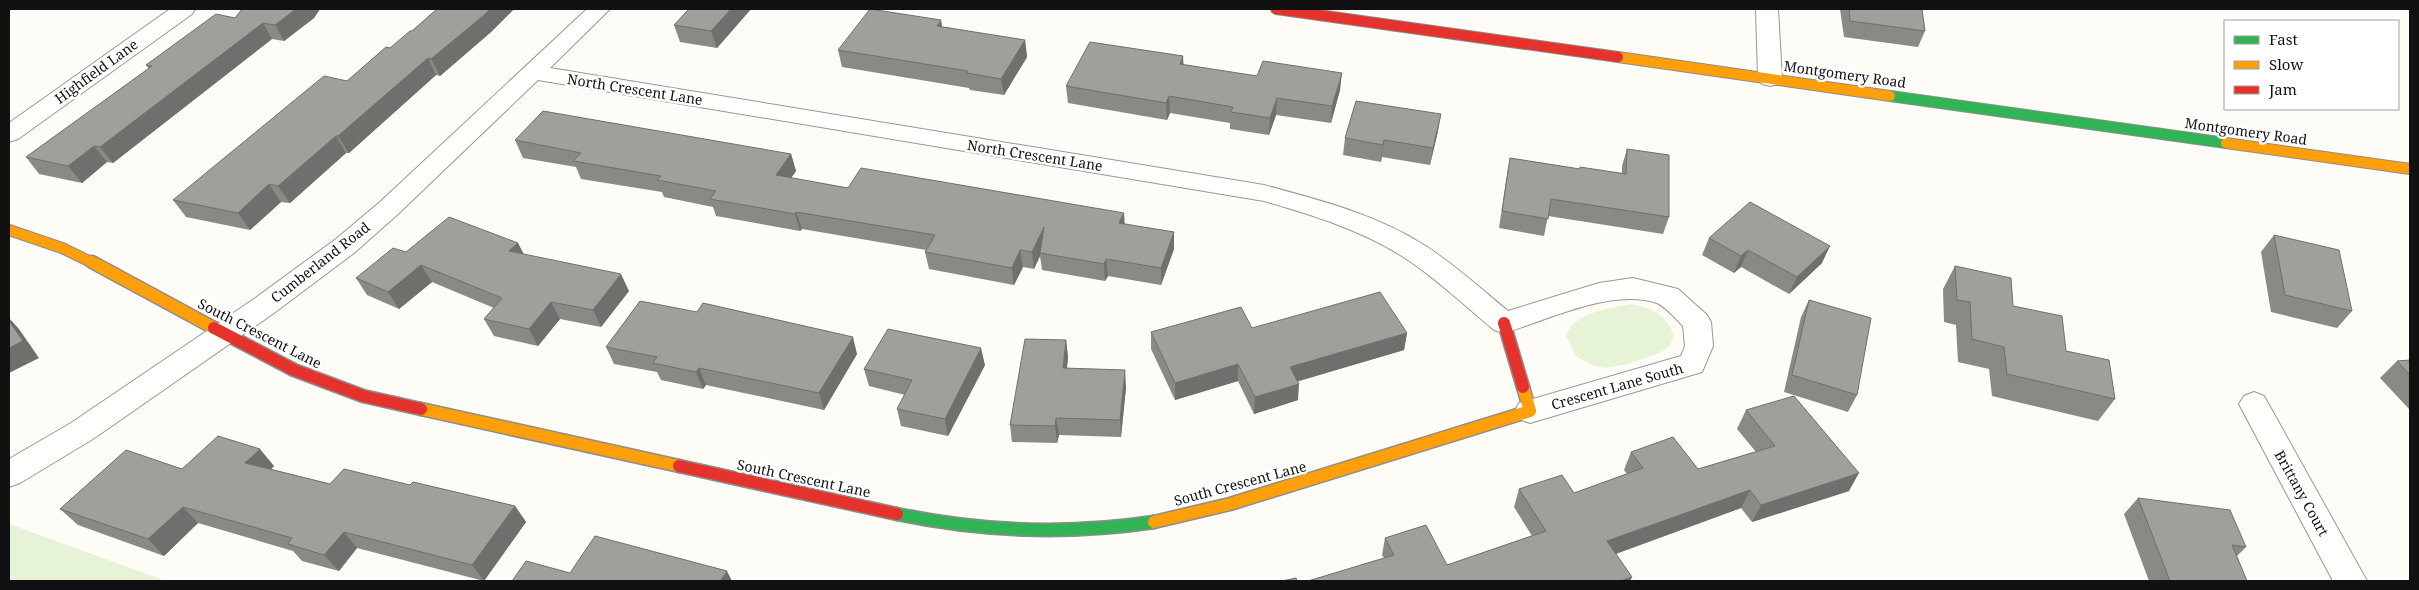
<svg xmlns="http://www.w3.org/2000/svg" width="2419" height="590" font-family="'Noto Serif',serif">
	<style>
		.green { fill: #e7f3d7 }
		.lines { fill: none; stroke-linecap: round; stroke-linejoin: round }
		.street-casing { stroke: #979795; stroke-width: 2 }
		.fast-far1-casing { stroke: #8e8d8b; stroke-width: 12 }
		.fast-casing { stroke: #8e8d8b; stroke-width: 15 }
		.slow-far1-casing { stroke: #8e8d8b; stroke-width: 12 }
		.slow-casing { stroke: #8e8d8b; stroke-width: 15 }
		.jam-far1-casing { stroke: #8e8d8b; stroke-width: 12 }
		.jam-casing { stroke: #8e8d8b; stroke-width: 15 }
		.street { fill: #fffffe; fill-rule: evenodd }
		.fast-far1 { stroke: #30b455; stroke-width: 10 }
		.fast { stroke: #30b455; stroke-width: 12 }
		.slow-far1 { stroke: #ff9f0a; stroke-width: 10 }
		.slow { stroke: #ff9f0a; stroke-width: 12 }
		.jam-far1 { stroke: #e5322d; stroke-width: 10 }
		.jam { stroke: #e5322d; stroke-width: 12 }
		.wall { fill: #8a8986 }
		.shaded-wall { fill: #716f6d }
		.building { fill: #a19f9c; stroke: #716f6d }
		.labels { text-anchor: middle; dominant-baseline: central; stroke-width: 5; stroke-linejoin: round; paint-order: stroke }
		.street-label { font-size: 14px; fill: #111; stroke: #fff }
	</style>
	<rect width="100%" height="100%" fill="#fdfcf7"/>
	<path class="green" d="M1630,304C1653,308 1663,313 1674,334L1670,346L1659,353L1628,364L1605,368L1591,365L1577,357L1566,336C1574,312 1608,309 1630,304Z
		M9,524L166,581H9Z"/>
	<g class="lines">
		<defs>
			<path id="street" d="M170,9H195L192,14L18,139L9,142V123Z
				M587,9H610L550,68L1264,185C1319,200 1376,214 1424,245C1454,264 1481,289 1508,311L1599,283L1633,278L1678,289L1707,315L1711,322L1713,346L1702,372L1530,423L1519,419L1515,411L1519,403L1681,356L1685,346L1683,326C1676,319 1666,307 1657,303C1612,288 1548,320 1504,333L1494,330C1465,306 1437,279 1405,258C1362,230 1312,215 1264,201L538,80L398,214L354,253L274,313L93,439L20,483L9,487V459L71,423L254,299L336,239L380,202Z
				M1756,9H1778L1782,79L1778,84L1770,86L1762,84L1758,79Z
				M2254,392L2264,396L2367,581H2333L2239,404L2244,396Z"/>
			<path id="fast-far1" d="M1890,96L2226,143"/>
			<path id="fast" d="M897,514C983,532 1067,535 1154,522"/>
			<path id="slow-far1" d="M1618,57L1890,96
				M2226,143L2410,169
				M9,230L62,248L95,264"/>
			<path id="slow" d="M92,262L214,328
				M421,409L679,466
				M1154,522L1230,504L1530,411L1523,387"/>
			<path id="jam-far1" d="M1276,9L1618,57"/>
			<path id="jam" d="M1504,323L1523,387
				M214,328L294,370L363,396L421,409
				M679,466L897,514"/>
		</defs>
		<use href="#street" class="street-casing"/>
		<use href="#fast-far1" class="fast-far1-casing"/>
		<use href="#fast" class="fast-casing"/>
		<use href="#slow-far1" class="slow-far1-casing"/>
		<use href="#slow" class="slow-casing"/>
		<use href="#jam-far1" class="jam-far1-casing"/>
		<use href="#jam" class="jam-casing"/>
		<use href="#street" class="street"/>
		<use href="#fast-far1" class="fast-far1"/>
		<use href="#fast" class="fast"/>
		<use href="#slow-far1" class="slow-far1"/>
		<use href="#slow" class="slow"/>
		<use href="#jam-far1" class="jam-far1"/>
		<use href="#jam" class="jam"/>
	</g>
	<path class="wall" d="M242,9H320L314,18L284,41L272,39L113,163L107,162L82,183L39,174L26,157L149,69L146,65L235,18Z
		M437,9H514L491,32L440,76L436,75L349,153H346L290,203L281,202L250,230L186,217L173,200L347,81L412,31Z
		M689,9H751L717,48L680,42L674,25Z
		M1840,9H1922L1925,31L1918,47L1844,37Z
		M943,27L1025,40L1027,57L1004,95L970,90L969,88L842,67L838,50Z
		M1183,65L1340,90L1331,123L1276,115L1269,135L1230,129V123L1170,113L1167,120L1068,103L1066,86Z
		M1438,131L1430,165L1382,157L1381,162L1343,155L1345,138Z
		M515,140L791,154L796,171L791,178L848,188L1124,213V224L1174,232V249L1161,285L1108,276L1105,281L1042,270L1040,256L1034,269L1023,267L1014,285L929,269L925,252L926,250L802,229L800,231L716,216L713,207L664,197L662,192L581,179L576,167L523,158Z
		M1627,149L1669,217L1663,234L1548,216L1544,236L1499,228L1507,175L1510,158L1580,169L1622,173V166Z
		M2274,235L2352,311L2337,328L2271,312L2261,252Z
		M1709,238L1822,263L1789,294L1741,267L1734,273L1702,255Z
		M518,243L523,254L629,291L601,327L560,319L538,346L494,336L484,319L494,308L432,282L399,309L367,295L356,278L406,252Z
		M1955,266L2013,306L2066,351L2115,399L2098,421L1992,396L1989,369L1958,362L1956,325L1944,322L1943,289Z
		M1809,300L1857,395L1848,412L1784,392L1801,317Z
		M1252,328L1407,333L1404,350L1298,381V400L1254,414L1238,381L1175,400L1151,349V332Z
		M1066,340L1068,357L1067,368L1126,387L1121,437L1059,435L1057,443L1012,442L1010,425Z
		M606,347L857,354L824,410L706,385L703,389L661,380L657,372L614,364Z
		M2410,360V410L2380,378L2397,361Z
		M985,365L948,436L901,426L897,409L905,395L869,386L864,369Z
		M1746,410L1849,491L1752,522L1741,508L1616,554L1620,581L1384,558L1382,555L1385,538L1447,565L1532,536L1514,507L1519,489L1574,493L1627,474L1624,470L1631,452L1698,469L1756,452L1737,429Z
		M274,466L271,469L330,484L410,485L515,506L526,522L484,581L357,548L339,571L302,561L293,551L198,523L164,556L78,525L60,509L182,469Z
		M2138,498L2246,547L2237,556L2247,581H2149L2124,514Z"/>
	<path class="shaded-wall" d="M296,9H320L314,18L284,41L275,25Z
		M490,9H514L491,32L440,76L431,59Z
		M731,9H751L717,48L711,31Z
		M941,20L944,36L937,26Z
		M263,23L272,39L113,163L100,147Z
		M1025,40L1027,57L1004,95L1001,79Z
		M1183,56L1184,73L1180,64Z
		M428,58L436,75L349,153L338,136Z
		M1342,73L1340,90L1331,123L1332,106Z
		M1169,96L1170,113L1167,120L1166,103Z
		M1277,98L1276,115L1269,135L1270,118Z
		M1441,114L1438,131L1430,165L1433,148Z
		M336,136L346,153L290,203L278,186Z
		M1384,140L1382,157L1381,162L1383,145Z
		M94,146L107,162L82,183L68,166Z
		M791,154L796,171L781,192L776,175Z
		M269,184L281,202L250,230L238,213Z
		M796,212L802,229L800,231L795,214Z
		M1124,213L1125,230L1119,223Z
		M1044,227L1040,253V256L1034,269L1032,252Z
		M1174,232V249L1161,285V268Z
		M518,243L527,260L509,251Z
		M1830,246L1822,263L1789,294L1797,277Z
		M1020,250L1023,267L1014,285L1012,268Z
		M1748,250L1741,267L1734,273L1741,256Z
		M1106,259L1108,276L1105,281L1104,264Z
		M421,265L432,282L399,309L388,292Z
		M621,274L629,291L601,327L593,310Z
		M551,302L560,319L538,346L529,329Z
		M9,318L19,329L39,358L9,373Z
		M1407,333L1404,350L1289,384L1290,367Z
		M853,337L857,354L824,410L819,393Z
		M1066,340L1068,357L1065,385L1063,368Z
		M981,348L985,365L948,436L945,419Z
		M1238,364V381L1175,400V383Z
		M699,368L706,385L703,389L696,372Z
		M1125,370L1126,387L1121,437L1120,420Z
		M1299,384L1298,400L1254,414L1255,397Z
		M1056,418L1059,435L1057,443L1055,426Z
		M260,449L274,466L260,480L245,463Z
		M1859,473L1849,491L1752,522L1761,505Z
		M1750,490L1741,508L1601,559L1607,541Z
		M515,506L526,522L484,581L472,565Z
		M183,507L198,523L164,556L148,539Z
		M344,532L357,548L339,571L324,555Z
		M727,571L732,581H720Z
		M1632,577L1630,581H1620Z"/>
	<path class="building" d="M242,9H296L275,25L263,23L100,147L94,146L68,166L26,157L152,66L146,65L216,14L235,18Z
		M437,9H490L483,16L431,59L428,58L338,136H336L278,186L269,184L238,213L173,200L324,76L347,81L386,47L390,48L410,31H412Z
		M689,9H731L711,31L674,25Z
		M870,9L941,20L937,26L1025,40L1001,79L967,73L968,71L838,50Z
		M1849,9H1922L1925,31L1850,21Z
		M1090,42L1183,56L1180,64L1257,76L1263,61L1342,73L1332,106L1277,98L1270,118L1231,112L1233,107L1169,96L1166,103L1066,86Z
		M1356,101L1441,114L1433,148L1384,140L1383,145L1345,138Z
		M543,111L791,154L776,175L848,188L861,168L1124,213L1119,223L1174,232L1161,268L1106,259L1104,264L1040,253L1044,227L1032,252L1020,250L1012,268L925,252L935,235L796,212L795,214L710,199L716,191L657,180L661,176L573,161L581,153L515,140Z
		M1627,149L1669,155V217L1551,199L1548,219L1502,211L1510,158L1580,169V167L1626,174Z
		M1750,202L1830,246L1797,277L1748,250L1741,256L1709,238Z
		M449,217L518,243L509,251L621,274L593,310L551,302L529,329L484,319L502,298L421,265L388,292L356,278L393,248L406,252Z
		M2274,235L2339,250L2352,311L2285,295Z
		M1955,266L2011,278L2013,306L2062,316L2066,351L2109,360L2115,399L2007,374L2004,347L1972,339L1970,302L1957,300Z
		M1380,292L1407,333L1290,367L1299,384L1255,397L1238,364L1175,383L1151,332L1241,307L1252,328Z
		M1809,300L1871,318L1857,395L1792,375Z
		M640,301L697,312L703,303L853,337L819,393L699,368L696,372L653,363L657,357L606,347Z
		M9,321L23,341L9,348Z
		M888,329L981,348L945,419L897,409L912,380L864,369Z
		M1025,339L1066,340L1063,368L1125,370L1120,420L1056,418L1055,426L1010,425Z
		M2410,360V375L2397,361Z
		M1794,396L1859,473L1761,505L1750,490L1607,541L1632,577L1620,581H1308L1394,555L1385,538L1426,525L1447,565L1546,531L1519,489L1562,475L1574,493L1643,468L1631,452L1673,437L1698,469L1775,446L1746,410Z
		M218,436L260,449L245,463L330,484L344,469L410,485L413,482L515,506L472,565L344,532L324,555L288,544L292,538L183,507L148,539L60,509L126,450L182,469Z
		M2138,498L2230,510L2246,547L2232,545L2247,581H2170Z
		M595,536L727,571L720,581H512L526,561L570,573Z
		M1296,578L1297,581H1282Z"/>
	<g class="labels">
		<g class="street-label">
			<text transform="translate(96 71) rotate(-36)">Highfield Lane</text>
			<text transform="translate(1845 74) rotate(8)">Montgomery Road</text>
			<text transform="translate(635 89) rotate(9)">North Crescent Lane</text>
			<text transform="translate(2246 131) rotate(8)">Montgomery Road</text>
			<text transform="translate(1035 155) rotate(9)">North Crescent Lane</text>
			<text transform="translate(320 262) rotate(-38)">Cumberland Road</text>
			<text transform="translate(260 333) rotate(27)">South Crescent Lane</text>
			<text transform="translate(1617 386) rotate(-16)">Crescent Lane South</text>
			<text transform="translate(804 478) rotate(12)">South Crescent Lane</text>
			<text transform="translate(1240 483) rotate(-15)">South Crescent Lane</text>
			<text transform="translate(2302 493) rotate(61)">Brittany Court</text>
		</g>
	</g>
	<rect width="2419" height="590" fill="none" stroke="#111111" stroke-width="20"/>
	<rect x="2224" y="20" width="175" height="90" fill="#ffffff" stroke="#a0a0a0"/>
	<rect x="2234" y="36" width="25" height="8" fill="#30b455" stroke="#a0a0a0"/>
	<text x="2269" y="45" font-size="15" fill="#111111">Fast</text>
	<rect x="2234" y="61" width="25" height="8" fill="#ff9f0a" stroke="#a0a0a0"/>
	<text x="2269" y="70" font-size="15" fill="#111111">Slow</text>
	<rect x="2234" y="86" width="25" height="8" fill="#e5322d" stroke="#a0a0a0"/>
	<text x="2269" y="95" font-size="15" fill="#111111">Jam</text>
</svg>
